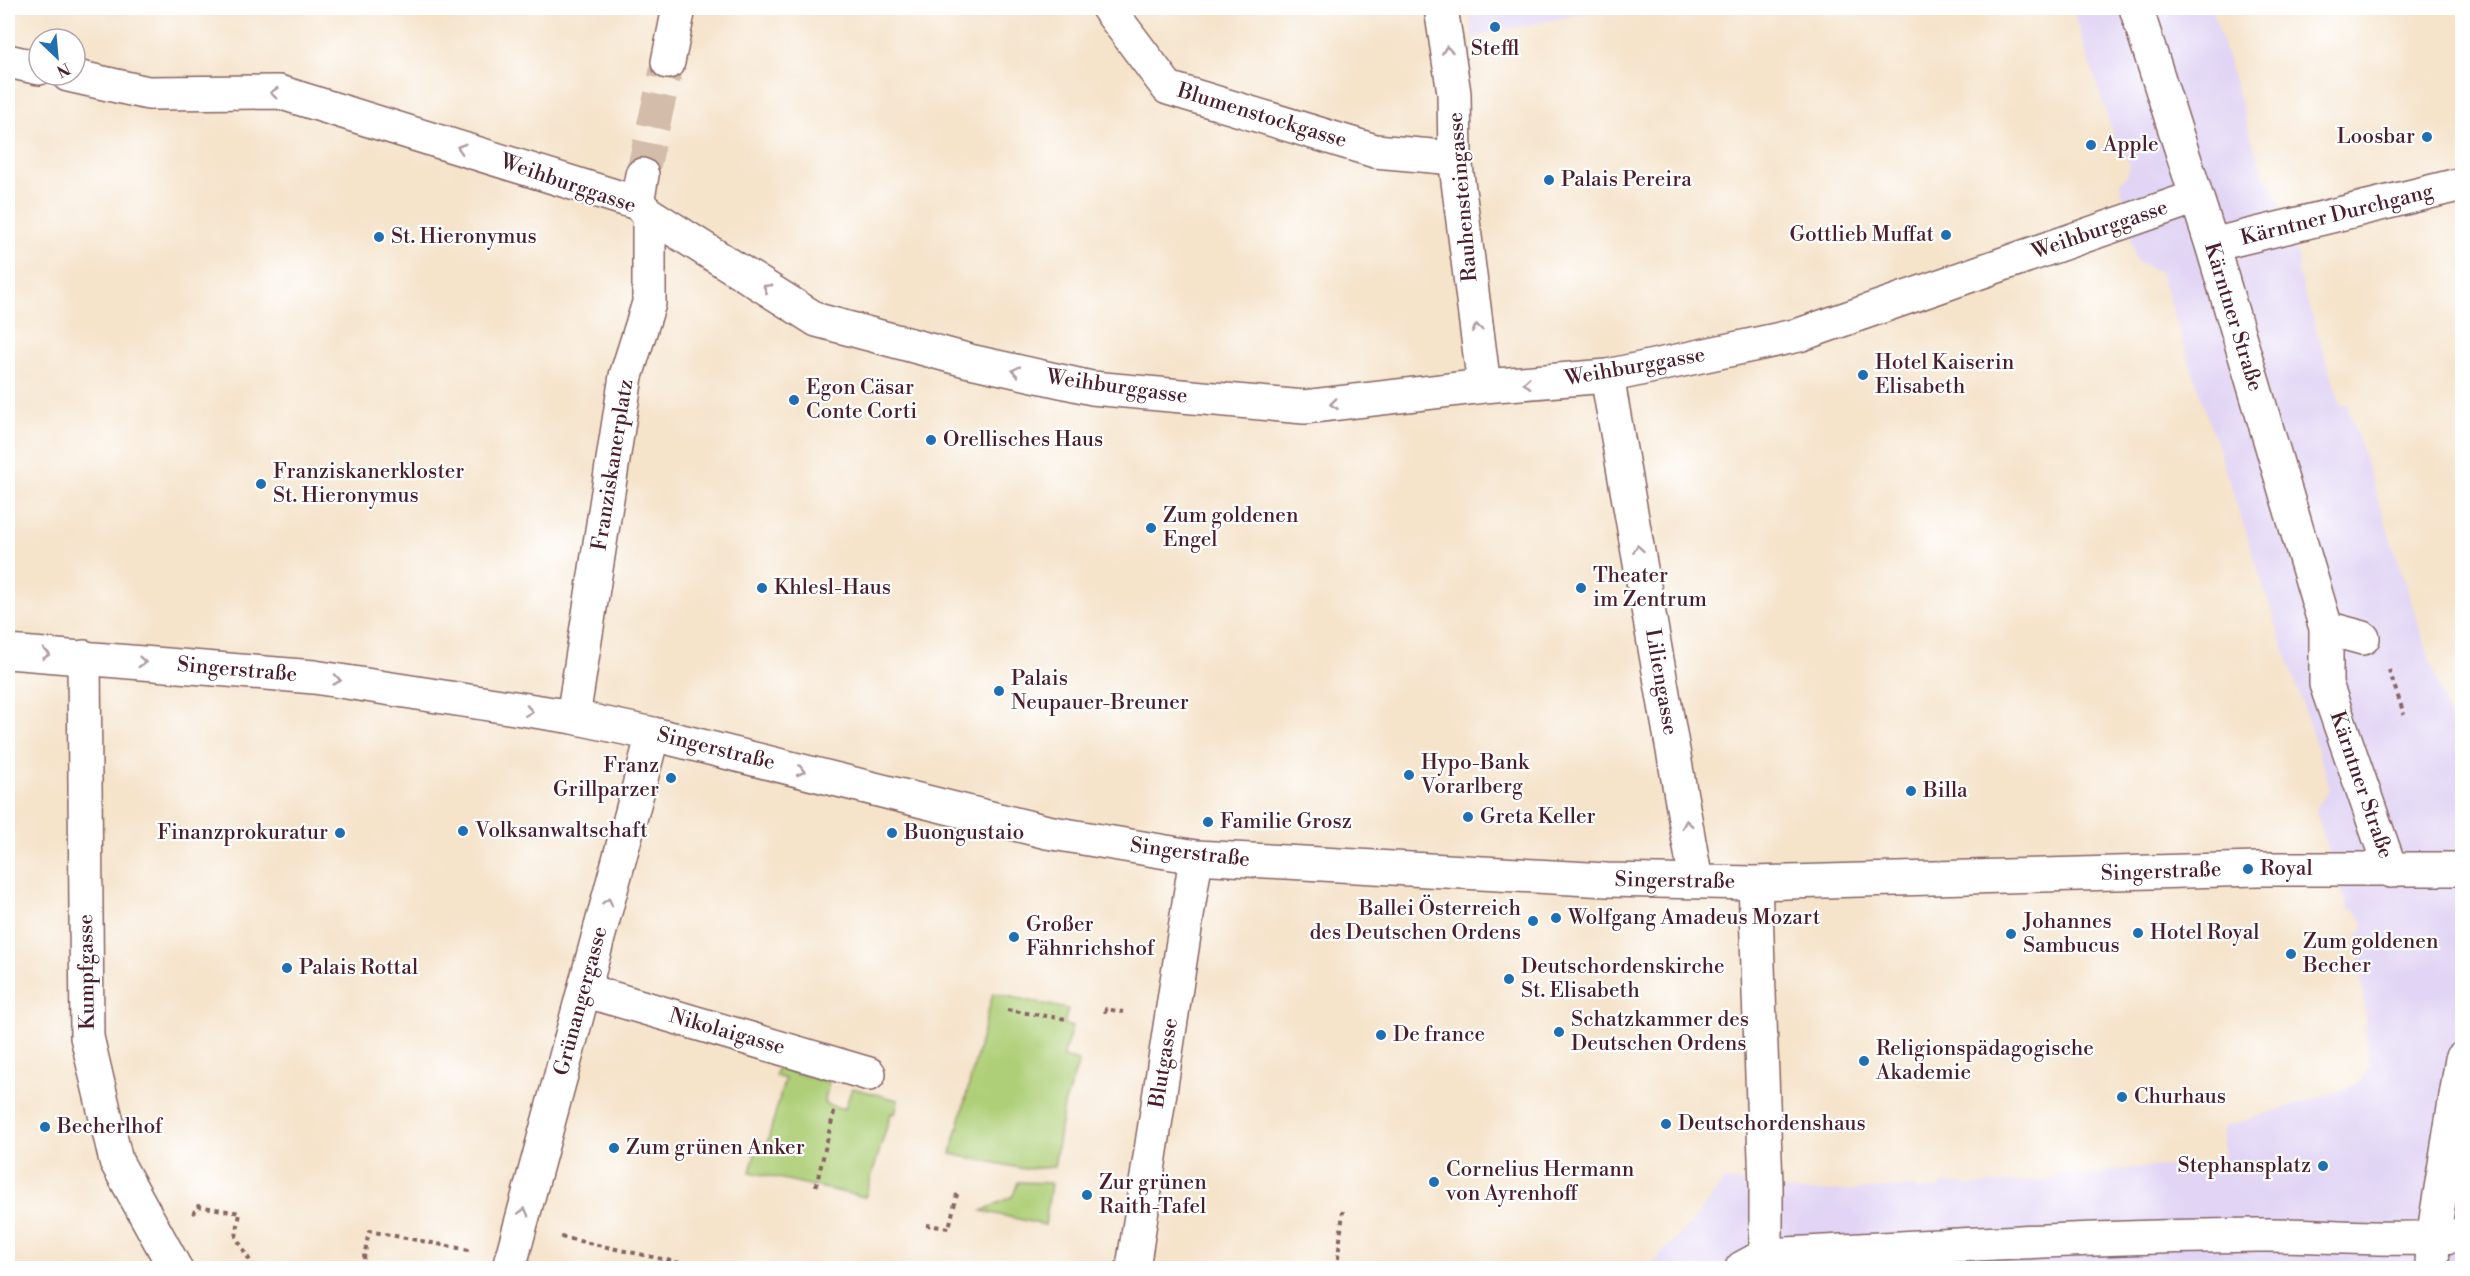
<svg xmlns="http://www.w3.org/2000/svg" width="2470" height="1276" font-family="'Libre Bodoni',serif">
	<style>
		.built { fill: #e1d4f4 }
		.green { fill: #aecf77; stroke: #7c7751; stroke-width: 1.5 }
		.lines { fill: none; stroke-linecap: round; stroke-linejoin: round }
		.street-tunnel { stroke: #d3bcaa; stroke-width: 33; stroke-dasharray: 33 16; stroke-linecap: butt }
		.street-casing { stroke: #866463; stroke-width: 36 }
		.path { stroke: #866463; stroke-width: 4; stroke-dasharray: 4.5 4.5; stroke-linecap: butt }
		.street { stroke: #fff; stroke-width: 33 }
		.oneway { stroke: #ae9aa0 }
		.poi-dot { fill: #1f6fb2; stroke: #fff; stroke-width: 2 }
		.labels { text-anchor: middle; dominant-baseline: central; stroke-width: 4.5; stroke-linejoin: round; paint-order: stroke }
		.poi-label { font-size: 21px; fill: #4a1f2b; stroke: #fff; text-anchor: start }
		.street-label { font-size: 21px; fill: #4a1f2b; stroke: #fff }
	</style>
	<rect width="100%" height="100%" fill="#fff"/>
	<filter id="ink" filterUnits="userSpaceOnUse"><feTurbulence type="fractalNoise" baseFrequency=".0167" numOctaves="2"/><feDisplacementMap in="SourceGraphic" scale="12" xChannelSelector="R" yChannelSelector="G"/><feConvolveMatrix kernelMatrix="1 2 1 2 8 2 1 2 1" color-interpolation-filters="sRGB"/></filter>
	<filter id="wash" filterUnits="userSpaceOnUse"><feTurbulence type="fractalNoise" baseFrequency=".008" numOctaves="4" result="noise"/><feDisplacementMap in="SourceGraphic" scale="24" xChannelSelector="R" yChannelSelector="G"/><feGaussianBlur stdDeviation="1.35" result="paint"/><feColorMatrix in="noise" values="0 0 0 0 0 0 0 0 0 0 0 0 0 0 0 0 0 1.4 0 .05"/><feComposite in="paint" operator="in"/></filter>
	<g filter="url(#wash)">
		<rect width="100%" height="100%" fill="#f5e3ca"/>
		<path class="built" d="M1480,8H1609L1472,37L1470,17L1480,16Z
			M2072,8H2212L2264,179L2267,178L2272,185L2299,259L2298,273L2341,405L2347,404L2462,758V1268H1647L1689,1226L1725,1180L1802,1192L1913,1187L1917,1190L1938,1188L1944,1184L1964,1183L1965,1186L2033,1181L2058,1179L2060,1175L2079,1174L2081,1176L2105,1174L2108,1170L2223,1162V1127L2348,1088L2362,1079L2369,1066L2358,934L2363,930L2364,922L2356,911L2348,909L2315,809L2330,788L2160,272L2136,261L2120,182L2128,174L2130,164L2126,157L2119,153Z"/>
		<path class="green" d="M993,993L1068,1009L1064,1024L1072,1027L1063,1057L1079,1061L1064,1105L1054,1167L1025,1169L951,1154Z
			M777,1068L829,1082L824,1104L845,1109L852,1088L898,1100L895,1114L891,1113L865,1197L750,1172L758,1142L767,1143L785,1079L775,1076Z
			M1018,1182L1051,1183L1045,1225L982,1211L1013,1196Z"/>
	</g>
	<g filter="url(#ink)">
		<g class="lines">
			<path class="street-tunnel" d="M642,175L668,62"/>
			<defs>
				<path id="street" d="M1108,8L1168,88L1375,151L1455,158
					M1441,8L1454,93L1455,158L1484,386
					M2136,8L2212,245L2326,628V684L2391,871
					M8,61L39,68
					M668,62L679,8
					M68,75L148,93L279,92L637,203L649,214L817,320L970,361L1092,388L1304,407L1484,386L1607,376L1799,335L2196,197
					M637,203L642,175
					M2212,245L2462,184
					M1607,376L1696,881
					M2326,628L2363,638
					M8,652L314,677L573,717L653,734L1047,832L1196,857L1607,880L1754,883L2258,869H2462
					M84,657L87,1037L116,1161L175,1268
					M573,717L626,376L649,303V214
					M1755,883L1766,1185V1255
					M584,990L869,1074
					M509,1268L653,734
					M1133,1268L1196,857
					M1742,1268L1766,1255C1930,1246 2094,1237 2258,1235C2326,1234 2395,1243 2462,1235
					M2432,1268L2433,1238L2462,1059"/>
			</defs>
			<use href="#street" class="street-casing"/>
			<path class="path" d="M2389,670L2404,714
				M1007,1010L1066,1019
				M1105,1013L1106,1009L1123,1012
				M816,1186L835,1108
				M193,1214L198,1206L240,1213L236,1237L253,1266L268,1268
				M926,1225L949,1228L957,1194
				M561,1237L703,1268
				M851,1266L864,1268
				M362,1268L369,1231L469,1250
				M850,1268L853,1261
				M1337,1268L1343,1211"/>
			<use href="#street" class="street"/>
		</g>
		<defs><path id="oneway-chevron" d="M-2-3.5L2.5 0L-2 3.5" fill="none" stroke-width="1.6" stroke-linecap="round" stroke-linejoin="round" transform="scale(1.5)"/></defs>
		<g class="oneway">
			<use href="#oneway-chevron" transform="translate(1447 50) rotate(-98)"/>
			<use href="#oneway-chevron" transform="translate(274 93) rotate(-176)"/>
			<use href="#oneway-chevron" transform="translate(461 148) rotate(-163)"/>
			<use href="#oneway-chevron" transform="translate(767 288) rotate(-148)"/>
			<use href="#oneway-chevron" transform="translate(1477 328) rotate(-97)"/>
			<use href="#oneway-chevron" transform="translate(1016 371) rotate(-168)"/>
			<use href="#oneway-chevron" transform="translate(1527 383) rotate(175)"/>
			<use href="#oneway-chevron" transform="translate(1334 404) rotate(173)"/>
			<use href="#oneway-chevron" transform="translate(1638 549) rotate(-100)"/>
			<use href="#oneway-chevron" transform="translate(46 654) rotate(4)"/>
			<use href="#oneway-chevron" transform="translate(142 662) rotate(5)"/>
			<use href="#oneway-chevron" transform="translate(337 680) rotate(9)"/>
			<use href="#oneway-chevron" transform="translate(529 711) rotate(9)"/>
			<use href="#oneway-chevron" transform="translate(801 771) rotate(14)"/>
			<use href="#oneway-chevron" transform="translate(1687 824) rotate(-100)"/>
			<use href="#oneway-chevron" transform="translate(608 902) rotate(-75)"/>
			<use href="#oneway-chevron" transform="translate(524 1212) rotate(-75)"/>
		</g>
	</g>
	<g class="poi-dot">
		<circle cx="1495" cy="27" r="6"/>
		<circle cx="2427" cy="137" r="6"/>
		<circle cx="2091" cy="145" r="6"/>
		<circle cx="1549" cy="180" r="6"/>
		<circle cx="1946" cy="235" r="6"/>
		<circle cx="379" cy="237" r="6"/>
		<circle cx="1863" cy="375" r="6"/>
		<circle cx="794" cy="400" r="6"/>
		<circle cx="931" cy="440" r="6"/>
		<circle cx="261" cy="484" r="6"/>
		<circle cx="1151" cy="528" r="6"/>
		<circle cx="762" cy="588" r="6"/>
		<circle cx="1581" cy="588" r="6"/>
		<circle cx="999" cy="691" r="6"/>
		<circle cx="1409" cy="775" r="6"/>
		<circle cx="671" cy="778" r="6"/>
		<circle cx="1911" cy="791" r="6"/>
		<circle cx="1468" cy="817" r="6"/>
		<circle cx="1208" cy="822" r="6"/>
		<circle cx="463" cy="831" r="6"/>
		<circle cx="340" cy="833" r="6"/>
		<circle cx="892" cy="833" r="6"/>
		<circle cx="2248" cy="869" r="6"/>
		<circle cx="1556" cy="918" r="6"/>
		<circle cx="1533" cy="921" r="6"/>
		<circle cx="2138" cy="933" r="6"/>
		<circle cx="2011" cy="934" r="6"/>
		<circle cx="1014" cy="937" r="6"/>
		<circle cx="2291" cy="954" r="6"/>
		<circle cx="287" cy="968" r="6"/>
		<circle cx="1509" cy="979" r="6"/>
		<circle cx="1559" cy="1032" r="6"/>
		<circle cx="1381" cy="1035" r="6"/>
		<circle cx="1864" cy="1061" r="6"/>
		<circle cx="2122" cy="1097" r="6"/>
		<circle cx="1666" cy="1124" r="6"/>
		<circle cx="45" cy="1127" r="6"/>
		<circle cx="614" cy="1148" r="6"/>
		<circle cx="2323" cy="1166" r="6"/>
		<circle cx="1434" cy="1182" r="6"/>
		<circle cx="1087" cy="1195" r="6"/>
	</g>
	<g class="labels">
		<g class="poi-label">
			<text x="1495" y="49" text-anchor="middle">Steffl</text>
			<text x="2415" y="137" text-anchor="end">Loosbar</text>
			<text x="2103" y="145">Apple</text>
			<text x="1561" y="180">Palais Pereira</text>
			<text x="1934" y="235" text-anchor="end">Gottlieb Muffat</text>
			<text x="391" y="237">St. Hieronymus</text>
			<text x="1875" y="363">Hotel Kaiserin<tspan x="1875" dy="24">Elisabeth</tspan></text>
			<text x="806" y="388">Egon Cäsar<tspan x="806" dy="24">Conte Corti</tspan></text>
			<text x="943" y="440">Orellisches Haus</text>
			<text x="273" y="472">Franziskanerkloster<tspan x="273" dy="24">St. Hieronymus</tspan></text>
			<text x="1163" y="516">Zum goldenen<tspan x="1163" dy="24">Engel</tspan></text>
			<text x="1593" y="576">Theater<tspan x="1593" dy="24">im Zentrum</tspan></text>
			<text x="774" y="588">Khlesl-Haus</text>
			<text x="1011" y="679">Palais<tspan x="1011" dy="24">Neupauer-Breuner</tspan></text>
			<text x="1421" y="763">Hypo-Bank<tspan x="1421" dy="24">Vorarlberg</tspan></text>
			<text x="659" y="766" text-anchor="end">Franz<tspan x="659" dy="24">Grillparzer</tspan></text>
			<text x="1923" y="791">Billa</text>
			<text x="1480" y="817">Greta Keller</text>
			<text x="1220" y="822">Familie Grosz</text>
			<text x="475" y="831">Volksanwaltschaft</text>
			<text x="328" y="833" text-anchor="end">Finanzprokuratur</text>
			<text x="904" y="833">Buongustaio</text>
			<text x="2260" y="869">Royal</text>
			<text x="1521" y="909" text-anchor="end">Ballei Österreich<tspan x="1521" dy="24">des Deutschen Ordens</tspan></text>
			<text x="1568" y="918">Wolfgang Amadeus Mozart</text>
			<text x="2023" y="922">Johannes<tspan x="2023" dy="24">Sambucus</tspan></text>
			<text x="1026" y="925">Großer<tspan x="1026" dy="24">Fähnrichshof</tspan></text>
			<text x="2150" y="933">Hotel Royal</text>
			<text x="2303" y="942">Zum goldenen<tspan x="2303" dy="24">Becher</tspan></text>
			<text x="1521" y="967">Deutschordenskirche<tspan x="1521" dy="24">St. Elisabeth</tspan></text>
			<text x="299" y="968">Palais Rottal</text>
			<text x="1571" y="1020">Schatzkammer des<tspan x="1571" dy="24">Deutschen Ordens</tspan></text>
			<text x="1393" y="1035">De france</text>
			<text x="1876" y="1049">Religionspädagogische<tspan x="1876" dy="24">Akademie</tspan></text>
			<text x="2134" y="1097">Churhaus</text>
			<text x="1678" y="1124">Deutschordenshaus</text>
			<text x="57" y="1127">Becherlhof</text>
			<text x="626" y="1148">Zum grünen Anker</text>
			<text x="2311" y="1166" text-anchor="end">Stephansplatz</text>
			<text x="1446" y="1170">Cornelius Hermann<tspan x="1446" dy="24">von Ayrenhoff</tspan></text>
			<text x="1099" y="1183">Zur grünen<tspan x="1099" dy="24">Raith-Tafel</tspan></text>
		</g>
		<g class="street-label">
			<text transform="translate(1262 116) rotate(17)">Blumenstockgasse</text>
			<text transform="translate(568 184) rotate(19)">Weihburggasse</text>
			<text transform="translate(1463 197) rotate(-95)">Rauhensteingasse</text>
			<text transform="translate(2337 215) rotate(-14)">Kärntner Durchgang</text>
			<text transform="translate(2100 230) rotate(-19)">Weihburggasse</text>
			<text transform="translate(2233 317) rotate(73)">Kärntner Straße</text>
			<text transform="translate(1635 367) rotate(-10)">Weihburggasse</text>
			<text transform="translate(1117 387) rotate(8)">Weihburggasse</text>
			<text transform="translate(613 465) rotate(-81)">Franziskanerplatz</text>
			<text transform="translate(237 670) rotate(5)">Singerstraße</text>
			<text transform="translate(1661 682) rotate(80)">Liliengasse</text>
			<text transform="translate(716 749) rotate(14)">Singerstraße</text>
			<text transform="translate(2361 785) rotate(71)">Kärntner Straße</text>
			<text transform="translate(1190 853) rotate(7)">Singerstraße</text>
			<text transform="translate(2161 872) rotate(-2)">Singerstraße</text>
			<text transform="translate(1675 881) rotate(1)">Singerstraße</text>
			<text transform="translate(87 972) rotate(-91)">Kumpfgasse</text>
			<text transform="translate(581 1001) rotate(-75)">Grünangergasse</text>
			<text transform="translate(727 1032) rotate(16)">Nikolaigasse</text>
			<text transform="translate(1164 1063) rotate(-81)">Blutgasse</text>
		</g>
	</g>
	<rect width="2470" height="1276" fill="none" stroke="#fff" stroke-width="30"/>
	<g transform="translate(57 57) rotate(154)"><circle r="28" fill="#ffffff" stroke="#b7a5aa" stroke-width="1.5"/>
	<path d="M0-4.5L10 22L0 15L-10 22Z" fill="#1f6fb2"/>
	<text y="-9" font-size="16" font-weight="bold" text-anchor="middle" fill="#4a1f2b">N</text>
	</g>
</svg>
